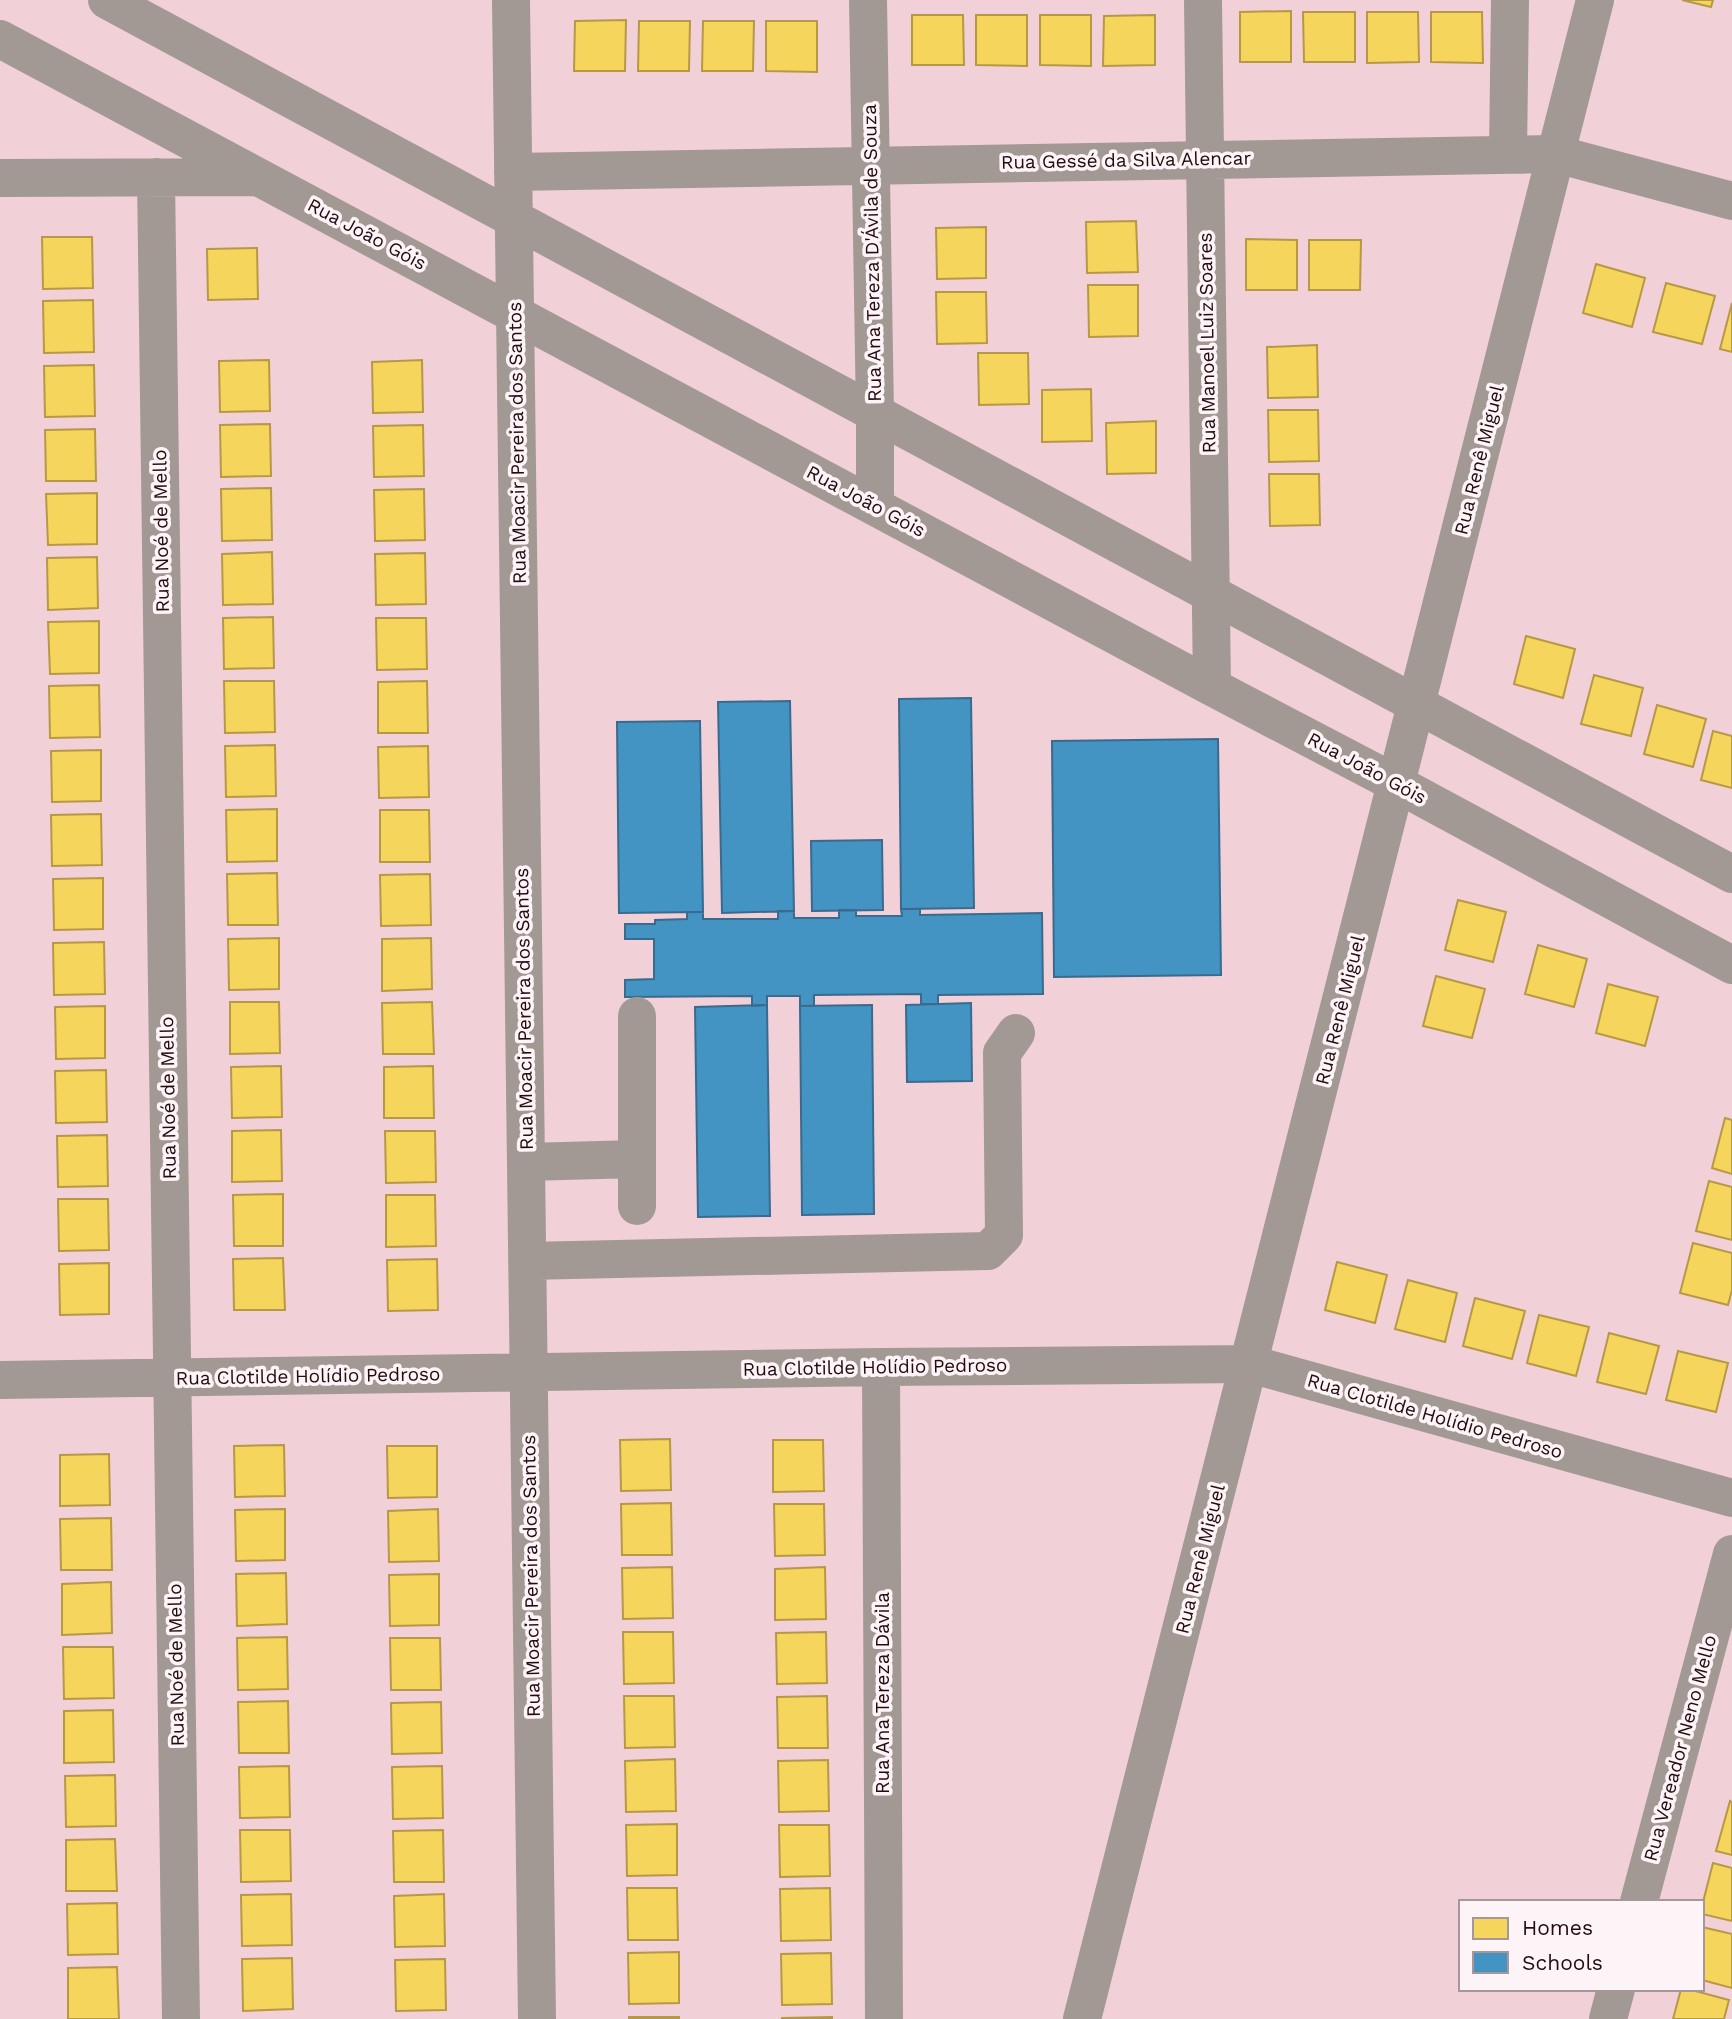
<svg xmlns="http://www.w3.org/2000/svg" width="1732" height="2019" font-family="'Work Sans',sans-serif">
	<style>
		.homes { fill: #f6d55c; stroke: #b79846; stroke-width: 2 }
		.schools { fill: #4393c3; stroke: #3a6a8e; stroke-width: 2 }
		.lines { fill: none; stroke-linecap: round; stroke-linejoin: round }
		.minor { stroke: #a29994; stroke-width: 38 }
		.labels { text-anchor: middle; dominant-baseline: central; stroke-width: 7; stroke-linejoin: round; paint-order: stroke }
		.street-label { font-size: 19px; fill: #240b12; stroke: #fcf4f6 }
	</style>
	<rect width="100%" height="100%" fill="#f2d0d8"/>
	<path class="homes" d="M1682,0H1713L1711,7Z
		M1291,11V62H1240V12Z
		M1303,12H1355V62H1304Z
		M1367,12H1418L1419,62L1367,63Z
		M1431,12H1482L1483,63L1431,62Z
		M912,15H963L964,65H912Z
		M976,15H1027V66L976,65Z
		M1040,15H1091V66L1040,65Z
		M1155,15V65L1103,66L1104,16Z
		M626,20L625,71H574L575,21Z
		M639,21H690L689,71H638Z
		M703,21H754L753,71H702Z
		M766,21H817V72L766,71Z
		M1136,221L1138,272L1087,273L1086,222Z
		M986,227V278L937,279L936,228Z
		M42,237H92L93,288L43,289Z
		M1246,239L1297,240V290H1246Z
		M1309,240H1361L1360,290H1309Z
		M257,248L258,299L208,300L207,249Z
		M1596,264L1645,278L1632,327L1583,313Z
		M1666,283L1715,296L1702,344L1653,332Z
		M1088,285H1138V336L1089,337Z
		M936,292H986L987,343L937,344Z
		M93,300L94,352L44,353L43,301Z
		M1732,303V352L1720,349Z
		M1317,345L1318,397L1268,398L1267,347Z
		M978,353H1028L1029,404L979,405Z
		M269,360L270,411L220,412L219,361Z
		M422,360L423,412L373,413L372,362Z
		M94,365L95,416L45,417L44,366Z
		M1091,389L1092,441L1042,442V390Z
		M1268,410H1318L1319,461L1269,462Z
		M1156,421V473L1107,474L1106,423Z
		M270,424L271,476L221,477L220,425Z
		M423,425L424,476L374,477L373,426Z
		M95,429L96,481H46L45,430Z
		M1269,474H1319L1320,525L1270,526Z
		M271,488L272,540L222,541L221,489Z
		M424,489L425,540L375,541L374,490Z
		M97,493V544L48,545L46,494Z
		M272,552L273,604L223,605L222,554Z
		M425,553L426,604L376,605L375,554Z
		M97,557L98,608L48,610L47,558Z
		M273,617L274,668L224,669L223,618Z
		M376,618H426L427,669L377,670Z
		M99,621V673L50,674L48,622Z
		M1526,636L1575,649L1563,698L1514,684Z
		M1594,675L1643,688L1631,736L1581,724Z
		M224,681H274L275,732L225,733Z
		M427,681L428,733H378V682Z
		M99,685L100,737L50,738L49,686Z
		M1657,705L1706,719L1693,767L1644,754Z
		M1713,731L1732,736V788L1701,780Z
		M275,745L276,796L226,797L225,746Z
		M428,746L429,797L379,798L378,747Z
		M101,750V801L52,802L51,751Z
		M277,809V861L227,862L226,810Z
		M380,810H429L430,862H380Z
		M101,814L102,865L52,866L51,815Z
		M277,873L278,925H228L227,874Z
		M430,874L431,925L381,926L380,875Z
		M103,878V929L54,930L53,879Z
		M1458,900L1506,912L1493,962L1445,950Z
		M279,938V989L229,990L228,939Z
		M431,938L432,989L382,991V939Z
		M104,942L105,994L54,995L53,943Z
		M1538,945L1587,959L1574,1007L1525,994Z
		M1436,976L1485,989L1472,1038L1423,1026Z
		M1608,984L1658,997L1645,1046L1596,1033Z
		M230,1002H279L280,1053L230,1054Z
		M432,1002L434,1054H383L382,1003Z
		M105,1006V1058L56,1059L55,1007Z
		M281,1066L282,1117L232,1118L231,1067Z
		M433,1066L434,1118H384V1067Z
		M106,1070L107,1122L56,1123L55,1071Z
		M1725,1118L1732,1120V1174L1712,1168Z
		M281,1130L282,1181L232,1182V1131Z
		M385,1131H435L436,1182L386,1183Z
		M107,1135L108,1186L58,1187L57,1136Z
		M1709,1181L1732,1187V1240L1696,1231Z
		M283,1194V1246H234L233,1195Z
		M386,1195H435L436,1246L386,1247Z
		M58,1199H108L109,1250L59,1251Z
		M1693,1243L1732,1253V1290L1728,1305L1680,1293Z
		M283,1258L285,1310H234L233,1259Z
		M437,1259L438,1310L388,1311L387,1260Z
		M1337,1262L1387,1275L1375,1323L1325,1310Z
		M109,1263V1314L60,1315L59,1264Z
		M1408,1280L1457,1293L1445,1342L1395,1329Z
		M1475,1298L1525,1311L1512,1359L1463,1346Z
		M1539,1315L1589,1327L1576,1376L1527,1363Z
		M1609,1333L1659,1346L1646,1394L1597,1382Z
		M1678,1351L1728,1363L1716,1412L1666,1400Z
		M670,1439L671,1490L621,1491L620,1440Z
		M773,1440H823L824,1491L773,1492Z
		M284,1445L285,1496L235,1497L234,1446Z
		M387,1446H437V1497L388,1498Z
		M109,1454L110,1505L60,1506V1455Z
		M671,1503L672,1555H622L621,1504Z
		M774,1504H824L825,1555L775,1556Z
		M285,1509V1560L236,1561L235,1510Z
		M438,1509L439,1561L389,1562L388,1511Z
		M111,1518L112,1570H61L60,1519Z
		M672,1567L673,1618L623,1619L622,1568Z
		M825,1567L826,1619L775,1620V1569Z
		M286,1573L287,1624L237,1626L236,1574Z
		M439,1574V1625L390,1626L389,1575Z
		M111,1582L112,1633L62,1635V1584Z
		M623,1632H673L674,1683L624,1684Z
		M826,1632L827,1683L777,1684L776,1633Z
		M287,1637L288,1689L238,1690L237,1638Z
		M390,1638H440L441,1690H391Z
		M63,1647H113L114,1698L64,1699Z
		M624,1696H674L675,1747L625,1748Z
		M827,1696L828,1748H778L777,1697Z
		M288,1701L289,1753H239L238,1702Z
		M441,1702L442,1753L392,1754L391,1703Z
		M113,1710L114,1762L64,1763V1711Z
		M675,1759L676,1811L626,1812L625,1761Z
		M828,1760L829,1811L779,1812L778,1761Z
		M289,1766L290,1817L240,1818L239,1767Z
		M442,1766L443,1818L393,1819L392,1767Z
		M115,1775L116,1826L66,1827L65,1776Z
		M1730,1801L1732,1802V1855L1716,1851Z
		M677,1824V1875L627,1876L626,1825Z
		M779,1825H829L830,1876L780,1877Z
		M240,1830H290L291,1881L241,1882Z
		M443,1830L444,1882H394L393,1831Z
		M115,1839L117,1891H66V1840Z
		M1713,1863L1732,1868V1921L1702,1914V1906Z
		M627,1888H677L678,1940H628Z
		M830,1888L831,1940L781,1941L780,1889Z
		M291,1894L292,1945L242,1946L241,1895Z
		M444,1894L445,1946L395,1947L394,1896Z
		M117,1903L118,1954L68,1955L67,1904Z
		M1702,1927L1732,1934V1988L1702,1980Z
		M679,1952V2003L629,2004L628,1953Z
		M831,1953L832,2004L782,2005L781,1954Z
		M292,1958L293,2009L243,2011L242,1959Z
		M445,1959L446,2010L396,2011L395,1960Z
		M117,1967L119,2019H68V1968Z
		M1681,1989H1688L1729,2000L1724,2019H1673Z
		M629,2017H679V2019H629Z
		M832,2017V2019H782V2018Z"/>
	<path class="schools" d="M971,698L974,908L901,909L899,699Z
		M790,701L794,911L722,913L718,702Z
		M700,721L703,912L619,913L617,722Z
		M1218,739L1221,975L1054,977L1052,741Z
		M882,840L883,910L812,911L811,841Z
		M901,909H920V915L1042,913L1043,994L938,995V1004H921V994L814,995V1006H800V996H767V1005L752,1006V996L625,997V980L654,979V939H625V924H655V920L687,919V912H703V919H778V911H794V918H839V910H856V916H902Z
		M971,1003L972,1081L907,1082L906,1005Z
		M767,1005L770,1216L698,1217L695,1007Z
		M872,1005L874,1214L802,1215L800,1006Z"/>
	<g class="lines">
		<path class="minor" d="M107,0L1732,874
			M511,0L537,2019
			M868,0L875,413V506
			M1203,0L1212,687
			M0,39L1212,687L1397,784L1732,965
			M1508,154L1510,0
			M513,172L1556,154L1732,201
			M156,177L181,2019
			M0,178L254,177
			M526,1162L637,1159V1016
			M637,1206V1159
			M527,1261L988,1251L1004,1235L1002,1053L1016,1033
			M881,1367L884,2019
			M0,1380L881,1367L1250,1364L1732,1498
			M1639,1902L1732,1554
			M1082,2019L1595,0
			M1608,2019L1616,1989"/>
	</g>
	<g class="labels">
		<g class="street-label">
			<text transform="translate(1126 160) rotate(-1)">Rua Gessé da Silva Alencar</text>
			<text transform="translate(367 234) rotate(28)">Rua João Góis</text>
			<text transform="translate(872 253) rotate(-91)">Rua Ana Tereza D'Ávila de Souza</text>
			<text transform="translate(1207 343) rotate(-91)">Rua Manoel Luiz Soares</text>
			<text transform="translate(517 443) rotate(-91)">Rua Moacir Pereira dos Santos</text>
			<text transform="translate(1479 460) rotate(-76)">Rua Renê Miguel</text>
			<text transform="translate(866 501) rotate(28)">Rua João Góis</text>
			<text transform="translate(161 531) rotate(-91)">Rua Noé de Mello</text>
			<text transform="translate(1367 768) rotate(28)">Rua João Góis</text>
			<text transform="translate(524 1009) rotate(-91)">Rua Moacir Pereira dos Santos</text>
			<text transform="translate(1340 1010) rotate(-76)">Rua Renê Miguel</text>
			<text transform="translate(168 1098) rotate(-91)">Rua Noé de Mello</text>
			<text transform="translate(875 1367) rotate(-1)">Rua Clotilde Holídio Pedroso</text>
			<text transform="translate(308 1376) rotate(-1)">Rua Clotilde Holídio Pedroso</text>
			<text transform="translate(1435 1416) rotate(16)">Rua Clotilde Holídio Pedroso</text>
			<text transform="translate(1200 1559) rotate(-76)">Rua Renê Miguel</text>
			<text transform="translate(531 1576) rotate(-91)">Rua Moacir Pereira dos Santos</text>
			<text transform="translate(176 1665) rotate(-91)">Rua Noé de Mello</text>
			<text transform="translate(882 1693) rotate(-90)">Rua Ana Tereza Dávila</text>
			<text transform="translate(1680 1748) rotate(-75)">Rua Vereador Neno Mello</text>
		</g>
	</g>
	<rect x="1459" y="1900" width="245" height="91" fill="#fcf4f6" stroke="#a6979b" stroke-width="2"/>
	<rect x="1473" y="1918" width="35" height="21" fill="#f6d55c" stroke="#a6979b" stroke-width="2"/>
	<text x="1522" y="1935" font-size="21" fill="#240b12">Homes</text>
	<rect x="1473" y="1952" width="35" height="21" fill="#4393c3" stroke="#a6979b" stroke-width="2"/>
	<text x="1522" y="1970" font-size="21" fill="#240b12">Schools</text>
</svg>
